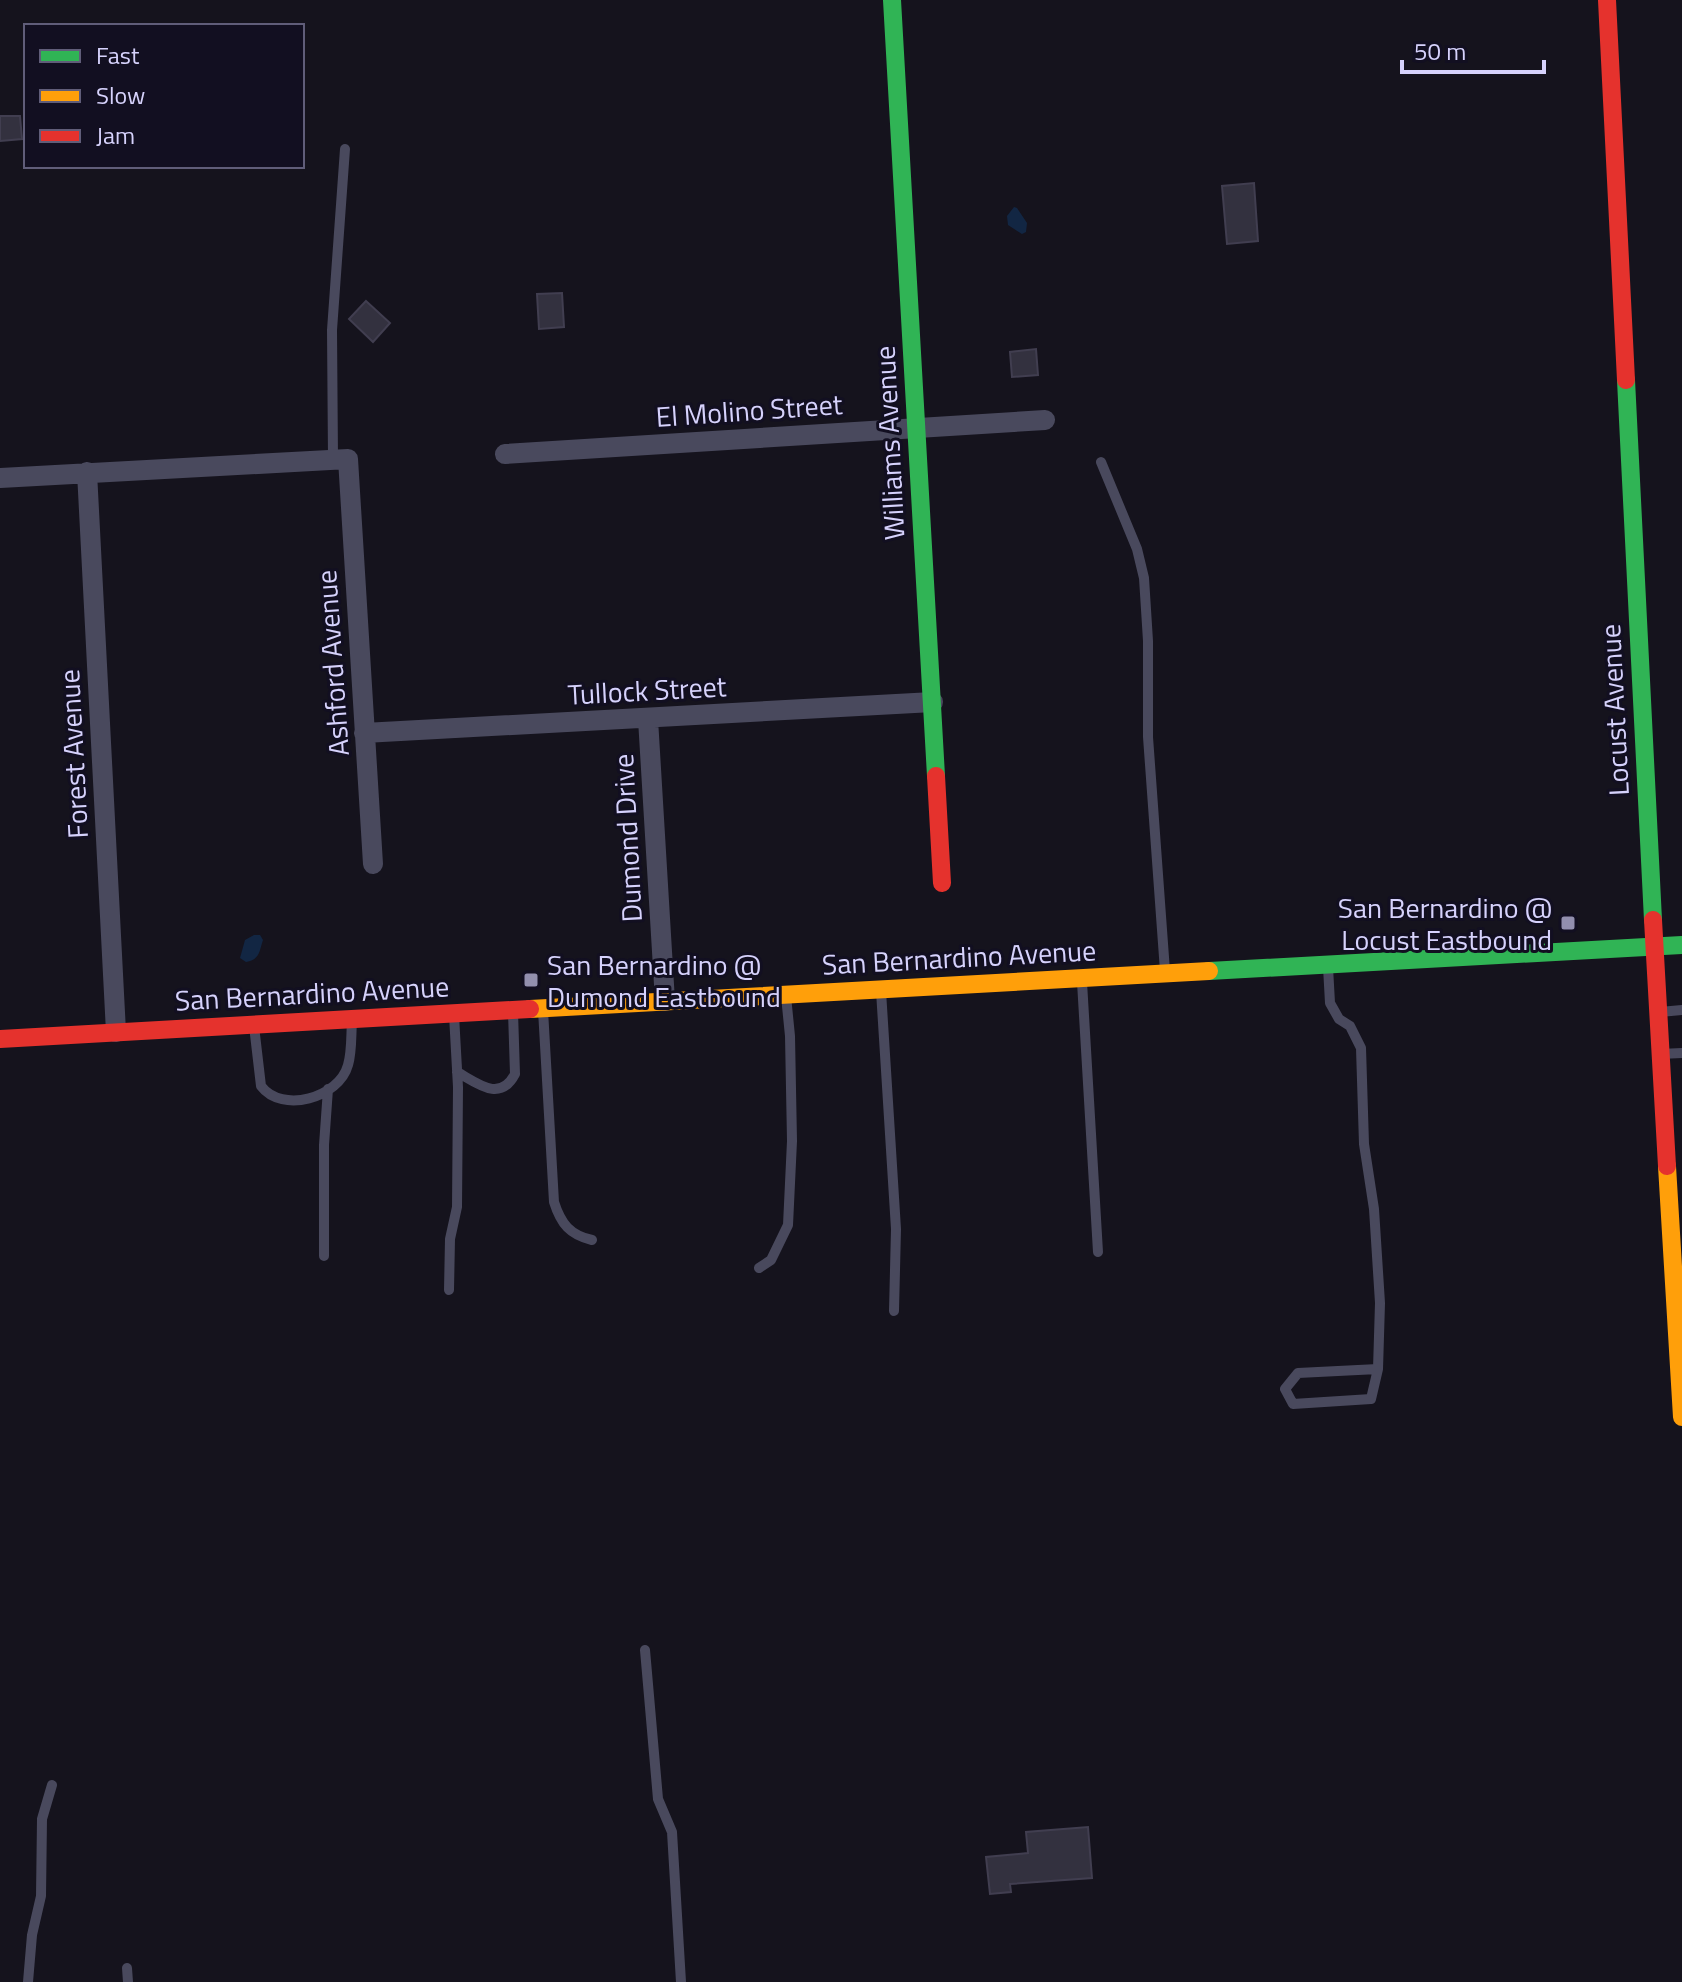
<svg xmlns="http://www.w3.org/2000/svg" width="1682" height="1982" font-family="'Titillium Web',sans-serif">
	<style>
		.water { fill: #122643 }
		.building { fill: #33313f; stroke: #413e50; stroke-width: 2 }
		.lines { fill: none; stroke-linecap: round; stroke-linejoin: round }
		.lane { stroke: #49495d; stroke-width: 10 }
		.street { stroke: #49495d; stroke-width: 20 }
		.fast { stroke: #30b455; stroke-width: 18 }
		.slow { stroke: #ff9f0a; stroke-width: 18 }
		.jam { stroke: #e5322d; stroke-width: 18 }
		.poi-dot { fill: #928fae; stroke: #120f21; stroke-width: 3 }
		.labels { text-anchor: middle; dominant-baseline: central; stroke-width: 6; stroke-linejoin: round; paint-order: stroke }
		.street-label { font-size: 28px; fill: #d6d2fc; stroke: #120f21 }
		.poi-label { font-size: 28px; fill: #d6d2fc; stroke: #120f21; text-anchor: end }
	</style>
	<rect width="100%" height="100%" fill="#15131d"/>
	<path class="water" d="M1014,207L1017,208L1027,223L1026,232L1022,234L1008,225L1007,216Z
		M254,935H260L263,940C259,952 260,959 246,962L240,958L245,940Z"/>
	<path class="building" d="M0,116H20L22,139L0,141Z
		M1254,183L1258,241L1227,244L1222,186Z
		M562,293L564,327L539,329L537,294Z
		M366,301L390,323L373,342L349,319Z
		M1036,349L1038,375L1012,377L1010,352Z
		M1088,1827L1092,1878L1010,1884L1011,1892L990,1894L986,1857L1028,1853L1026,1832Z"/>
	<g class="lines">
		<path class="lane" d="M333,459L332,330L345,149
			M1101,462L1137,549L1144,578L1148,641V737L1165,971
			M1328,967L1330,1003L1339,1019L1350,1026L1361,1048L1364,1144L1374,1209L1380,1303L1378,1369L1371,1399L1293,1404L1285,1389L1298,1373L1378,1369
			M1082,982L1098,1252
			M881,991L896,1229L894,1311
			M543,1010L554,1202C561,1224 570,1235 592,1240
			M1660,1012L1682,1010
			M254,1026L261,1086C282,1114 339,1098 348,1065C352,1052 351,1035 352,1021
			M1660,1054L1682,1053
			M457,1072C477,1083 500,1103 515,1074L513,1012
			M324,1256V1145L328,1089
			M759,1268L771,1260L788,1225L792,1141L790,1036L786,996
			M449,1290L450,1239L457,1207L458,1087L454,1015
			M645,1650L658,1799L672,1832L681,1982
			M127,1968L128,1982
			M28,1982L32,1935L41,1896L42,1819L52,1785"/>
		<path class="street" d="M505,454L1045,420
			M87,472L116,1032
			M0,478L348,459L373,864
			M648,719L665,1001
			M364,733L933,702"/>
		<path class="fast" d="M892,0L936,776
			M1626,380L1653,920
			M1209,971L1682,945"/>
		<path class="slow" d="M530,1009L1209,971
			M1667,1166L1682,1417"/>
		<path class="jam" d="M1607,0L1626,380
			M936,776L942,883
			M1653,920L1667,1166
			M0,1039L530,1009"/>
	</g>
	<g class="poi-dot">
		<rect x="1560" y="915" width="16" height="16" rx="4"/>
		<rect x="523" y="972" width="16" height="16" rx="4"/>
	</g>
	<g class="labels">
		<g class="street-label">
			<text transform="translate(749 410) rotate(-4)">El Molino Street</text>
			<text transform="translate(889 443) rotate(-93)">Williams Avenue</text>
			<text transform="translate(332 663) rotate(-94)">Ashford Avenue</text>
			<text transform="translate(647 690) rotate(-3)">Tullock Street</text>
			<text transform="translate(1614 710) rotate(-93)">Locust Avenue</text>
			<text transform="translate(73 754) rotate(-93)">Forest Avenue</text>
			<text transform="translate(627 838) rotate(-93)">Dumond Drive</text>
			<text transform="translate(959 957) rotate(-3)">San Bernardino Avenue</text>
			<text transform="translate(312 993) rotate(-3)">San Bernardino Avenue</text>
		</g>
		<g class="poi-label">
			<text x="1552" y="907">San Bernardino @<tspan x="1552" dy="32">Locust Eastbound</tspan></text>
			<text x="547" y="964" text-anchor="start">San Bernardino @<tspan x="547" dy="32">Dumond Eastbound</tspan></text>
		</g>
	</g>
	<rect x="24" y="24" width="280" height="144" fill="#120f21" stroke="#605d79" stroke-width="2"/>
	<rect x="40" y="50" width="40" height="12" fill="#30b455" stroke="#605d79" stroke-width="2"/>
	<text x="96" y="64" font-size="24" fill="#d6d2fc">Fast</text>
	<rect x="40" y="90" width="40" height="12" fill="#ff9f0a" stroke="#605d79" stroke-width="2"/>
	<text x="96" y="104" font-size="24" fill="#d6d2fc">Slow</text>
	<rect x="40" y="130" width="40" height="12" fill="#e5322d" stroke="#605d79" stroke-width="2"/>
	<text x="96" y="144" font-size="24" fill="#d6d2fc">Jam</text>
	<path d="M1402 60v12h142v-12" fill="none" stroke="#d6d2fc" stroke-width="4"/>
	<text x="1414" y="60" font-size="24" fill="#d6d2fc" stroke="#120f21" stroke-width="6" paint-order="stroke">50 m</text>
</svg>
